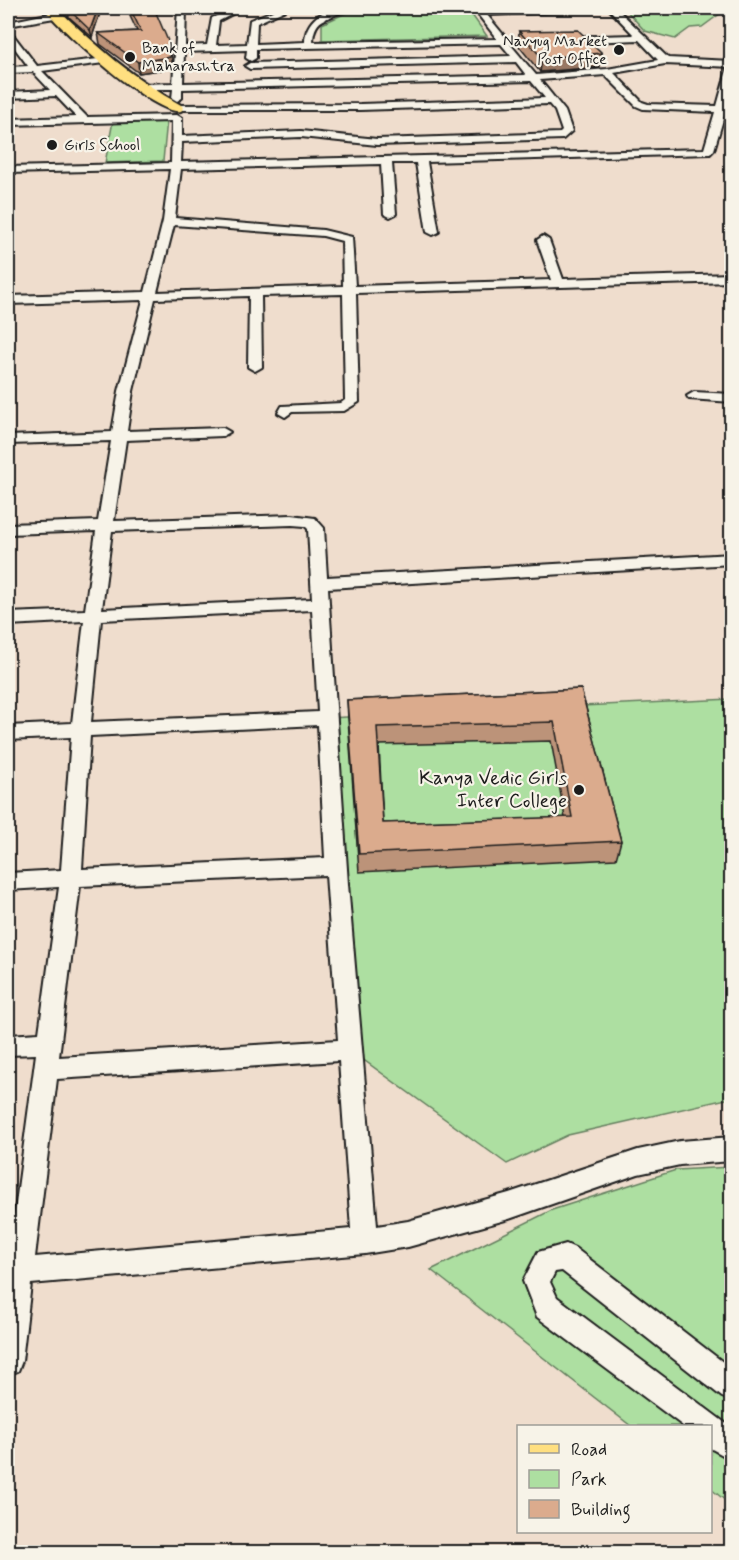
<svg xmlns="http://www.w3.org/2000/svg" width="739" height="1560" font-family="Mynerve,sans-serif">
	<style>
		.green { fill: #addfa1; stroke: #647e5e; stroke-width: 1.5 }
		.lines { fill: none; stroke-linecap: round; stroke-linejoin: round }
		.street-casing { stroke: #1c1c1c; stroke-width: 4 }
		.primary-casing { stroke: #1c1c1c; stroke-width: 4 }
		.street { fill: #f7f3e8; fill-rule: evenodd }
		.primary { fill: #ffdf80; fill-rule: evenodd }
		.wall { fill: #bc9379; stroke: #1c1c1c; stroke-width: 1.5; fill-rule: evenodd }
		.shaded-wall { fill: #997863; stroke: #1c1c1c; stroke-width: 1.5 }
		.building { fill: #dbab8d; stroke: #1c1c1c; stroke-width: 1.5; fill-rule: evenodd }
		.poi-dot { fill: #1c1c1c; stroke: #f7f3e8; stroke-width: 2 }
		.labels { text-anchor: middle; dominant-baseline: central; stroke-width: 4.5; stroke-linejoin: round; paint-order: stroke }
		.far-poi-label { font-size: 16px; fill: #1c1c1c; stroke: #f7f3e8; text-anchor: start }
		.poi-label { font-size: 20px; fill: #1c1c1c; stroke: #f7f3e8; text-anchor: end }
	</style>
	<rect width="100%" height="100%" fill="#efddcd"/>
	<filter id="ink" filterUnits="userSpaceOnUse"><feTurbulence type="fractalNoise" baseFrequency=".0167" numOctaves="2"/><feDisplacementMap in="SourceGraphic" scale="12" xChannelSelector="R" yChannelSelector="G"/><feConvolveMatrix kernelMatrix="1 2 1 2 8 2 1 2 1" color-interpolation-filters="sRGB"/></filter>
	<g filter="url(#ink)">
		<path class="green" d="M357,8H467L487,36L322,40V24Z
			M649,8H716L721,13L702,27L690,28L675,39L645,31L625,9Z
			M167,120L163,161L105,163L113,121Z
			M731,699V1098L568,1135L507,1164L350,1050L327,718Z
			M731,1167V1505L711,1489L710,1426H631L431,1270L552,1210L676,1170Z"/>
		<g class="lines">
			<defs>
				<path id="street" d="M178,8H186L185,46L207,45L212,18L234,8H244L219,21L216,45L247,44L250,20L280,8H290L257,23L256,44L305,42C305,19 326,6 348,8C331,21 314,14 313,42L497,39L473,8H481L483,10L588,8L584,11L487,15L506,38L516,39V43L510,44L536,75L607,69L658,60L639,40L560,43L556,40L560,37L634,35L608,8H616L668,58L732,61V67L665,64L614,73L642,102L648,104L717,106L727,70L732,67V89L714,150L710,154L427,162L439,232L433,235L427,232L416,163H392L396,214L390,217L384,214L381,164L181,169L175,218L323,230L352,237L355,286L551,280L537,240L543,236L549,240L563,279L732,274V282L356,293L359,402L344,411L292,412L285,417L278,413L282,406L341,403L345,400L343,294L261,296L262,367L255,371L248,367L249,296L155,299L133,391L127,431L223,428L230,432L223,436L126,440L114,521L292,515L315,518L324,528L327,577L732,554V564L328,588L348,884L377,1226L408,1221L509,1193L638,1150L680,1141L732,1137V1161L680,1165L638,1174L509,1219L408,1247L365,1254L31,1284L22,1361L18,1371L8,1375V1263L36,1054L8,1055V1035L39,1033L59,887L8,890V873L61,870L71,737L8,740V726L72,723L84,621L8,625V613L85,610L96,531L8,534V524L98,521L111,441L8,444V436L112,432L119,391L143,300L8,304V296L145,292L163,221L170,169L8,173V167L171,163L172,121L8,125V119L76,117L56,96L8,98V92L50,90L33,72L8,73V67L28,66L8,39V32H11L37,66L107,58L109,60L104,63L42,71L87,117L177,115L182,118V136L301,131L377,139L560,133L562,131L555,111L549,104L360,110H173L171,108L176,105L360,104L545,98L531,81L182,89V98L177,101L172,98L173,89H138L136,87L141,84L173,83ZM501,44L511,56L250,63L245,66L250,69L516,62L526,75L183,83L184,52L247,50L246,58L251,61L256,58V49ZM605,75L636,106L643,109L715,112L704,149L181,162L182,142L301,137L377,145L563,139L572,131L565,111L540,80ZM174,225L323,236L342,241L343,286L157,292ZM292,525L305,526L308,529L312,599L102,609L112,531ZM312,610L318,712L91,722L101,620ZM318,725L325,858L82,869L90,736ZM326,875L338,1040L59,1057L80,886ZM339,1061L351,1229L35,1257L57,1079Z
					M57,12L60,13V17L8,26V22Z
					M694,392L732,394V402L689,399L687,396Z
					M566,1244L575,1248L732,1369V1401L722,1397L562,1271L555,1272L550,1282L557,1297L732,1428V1460L710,1448V1426H683L537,1317L523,1281L538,1252Z"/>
				<path id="primary" d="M44,8H57C95,45 134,79 181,105L184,108L181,111C156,117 60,30 44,8Z"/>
			</defs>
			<use href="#street" class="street-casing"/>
			<use href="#primary" class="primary-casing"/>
			<use href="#street" class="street"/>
			<use href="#primary" class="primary"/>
		</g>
		<path class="wall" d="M129,8H154L172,59V68L139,73L100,44L98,33L137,31L130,16Z
			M68,9L100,13L92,37L69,17Z
			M519,31L600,67L540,72L518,45Z
			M581,689L621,841L616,859L359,872L348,719L347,700ZM551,741L565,818L383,823L379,745Z"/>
		<path class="shaded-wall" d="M98,8H99L100,13L92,37L90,30Z
			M171,48L172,59V68L139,73L138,62Z
			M602,53L600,67L540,72L542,58Z"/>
		<path class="building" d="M82,8H98L90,30L68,9Z
			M130,8H154L171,48L170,57L138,62L98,33L141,31Z
			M578,30L602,53L542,58L519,31Z
			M581,689L621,841L359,854L347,700ZM554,722L572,817L383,823L377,727Z"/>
	</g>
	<g class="poi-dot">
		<circle cx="619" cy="50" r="6"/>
		<circle cx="130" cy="57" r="6"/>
		<circle cx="52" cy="145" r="6"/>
		<circle cx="579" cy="790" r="6"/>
	</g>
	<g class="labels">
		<g class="far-poi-label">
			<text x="607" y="41" text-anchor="end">Navyug Market<tspan x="607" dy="18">Post Office</tspan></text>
			<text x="142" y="48">Bank of<tspan x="142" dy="18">Maharashtra</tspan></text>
			<text x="64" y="145">Girls School</text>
		</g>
		<g class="poi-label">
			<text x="567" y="778">Kanya Vedic Girls<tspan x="567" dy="23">Inter College</tspan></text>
		</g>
	</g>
	<rect width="739" height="1560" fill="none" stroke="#f7f3e8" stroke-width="30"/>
	<rect x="15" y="15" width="709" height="1530" fill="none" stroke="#1c1c1c" stroke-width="2" filter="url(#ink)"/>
	<rect x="517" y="1425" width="195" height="108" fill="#f7f3e8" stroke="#9f9d96" stroke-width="1.5"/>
	<rect x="529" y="1444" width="30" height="9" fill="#ffdf80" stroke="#9f9d96" stroke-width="1.5"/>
	<text x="571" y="1455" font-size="18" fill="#1c1c1c">Road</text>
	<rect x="529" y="1470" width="30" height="18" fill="#addfa1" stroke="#9f9d96" stroke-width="1.5"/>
	<text x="571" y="1485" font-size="18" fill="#1c1c1c">Park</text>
	<rect x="529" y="1500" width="30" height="18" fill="#dbab8d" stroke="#9f9d96" stroke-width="1.5"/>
	<text x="571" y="1515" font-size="18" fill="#1c1c1c">Building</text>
</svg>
